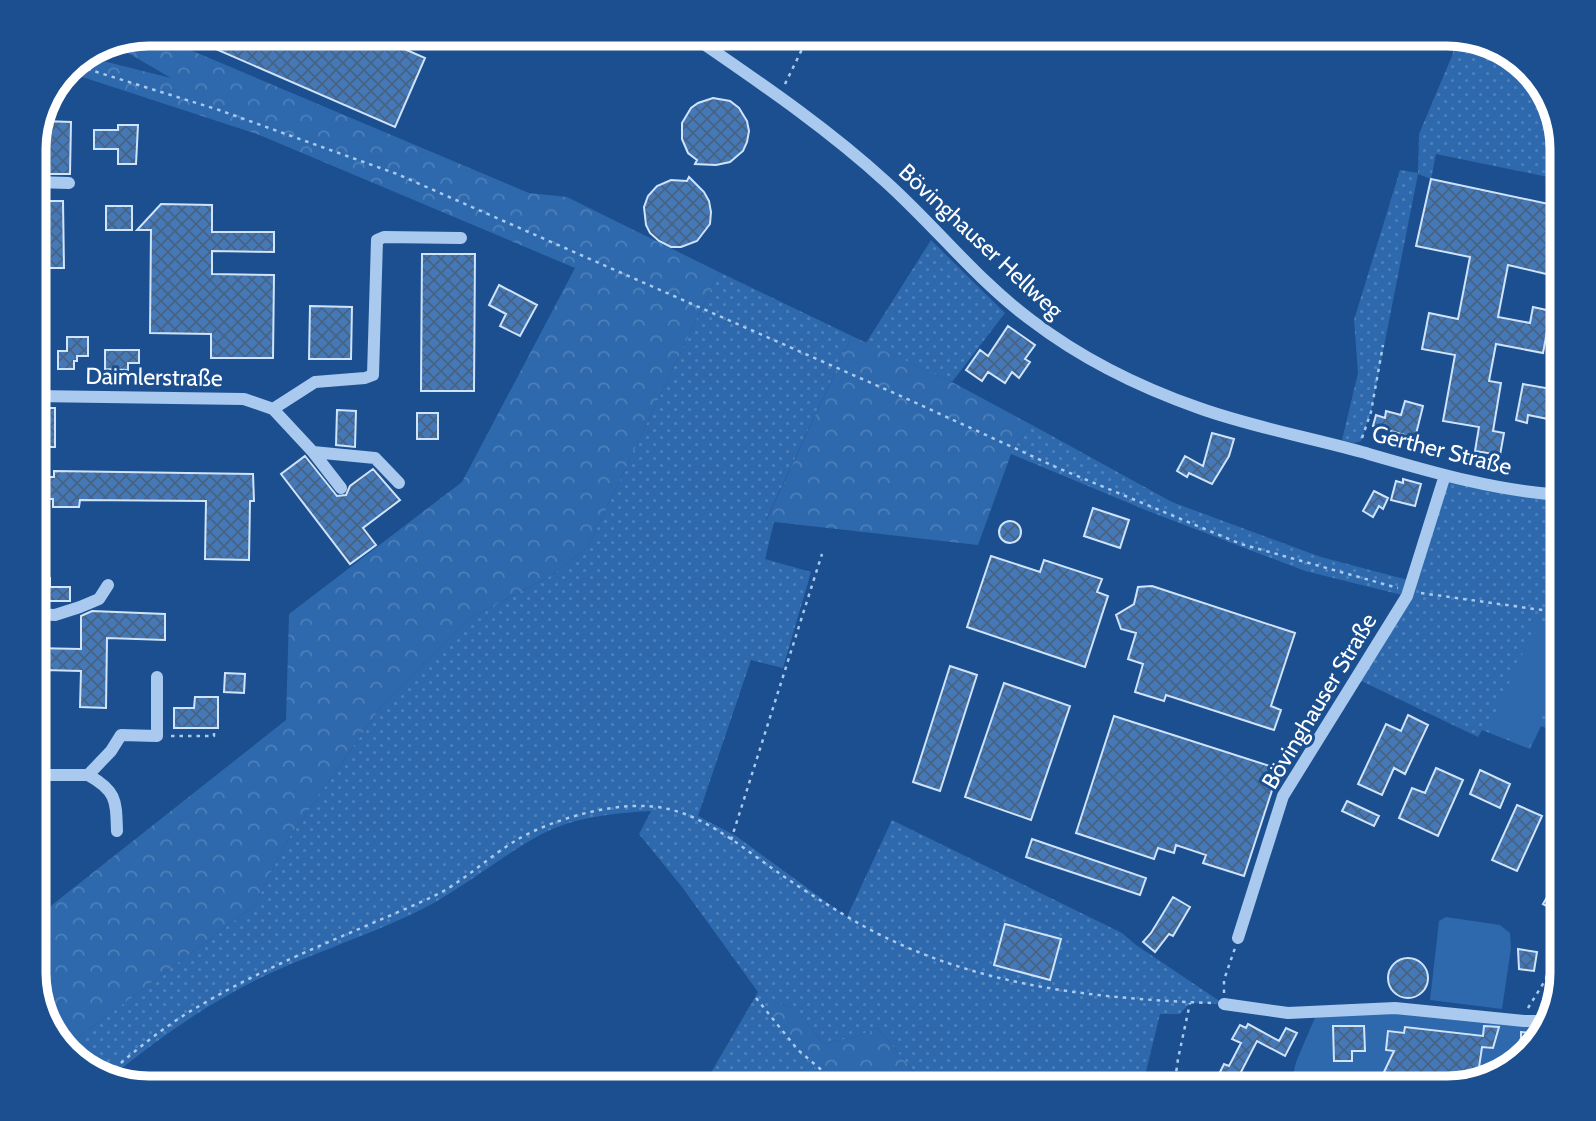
<svg xmlns="http://www.w3.org/2000/svg" width="1596" height="1121" font-family="Cabin,sans-serif">
	<style>
		.grass { fill: url(#grass-dots) }
		.forest { fill: url(#forest-crowns) }
		.garden { fill: #2e69ad }
		.building { fill: url(#building-cross-hatch); stroke: #cfe3fa; stroke-width: 2 }
		.lines { fill: none; stroke-linecap: round; stroke-linejoin: round }
		.path { stroke: #a9c9ee; stroke-width: 2.5; stroke-dasharray: 3.5 5; stroke-linecap: butt }
		.minor { stroke: #a9c9ee; stroke-width: 12 }
		.labels { text-anchor: middle; dominant-baseline: central; stroke-width: 6; stroke-linejoin: round; paint-order: stroke }
		.street-label { font-size: 23px; fill: #fff; stroke: #1b4f8f }
		.rim { fill: none; stroke: #fff; stroke-width: 9 }
	</style>
	<defs>
		<pattern id="grass-dots" width="8" height="8" patternUnits="userSpaceOnUse" patternTransform="scale(1.75)"><rect width="8" height="8" fill="#2e69ad"/><path d="M2 2h.1M6 6h.1" fill="none" stroke="#4d80b9" stroke-width="1.8" stroke-linecap="round"/></pattern>
		<pattern id="forest-crowns" width="20" height="18" patternUnits="userSpaceOnUse" patternTransform="scale(1.75)"><rect width="20" height="18" fill="#2e69ad"/><path d="M2 6a3 3 0 1 1 6 0M12 15a3 3 0 1 1 6 0" fill="none" stroke="#4d80b9"/></pattern>
		<pattern id="building-cross-hatch" width="8" height="8" patternUnits="userSpaceOnUse" patternTransform="scale(1.75)"><rect width="8" height="8" fill="#4478b7"/><path d="M0 0l8 8M0 8l8-8" fill="none" stroke="#486282"/></pattern>
	</defs>
	<rect width="100%" height="100%" fill="#1b4f8f"/>
	<path class="grass" d="M1457,36L1517,57L1551,97L1563,148V180L1436,154L1431,179L1418,174L1371,412L1361,441L1354,443L1342,440L1358,373L1354,320L1400,170L1418,173L1419,134L1452,56Z
		M931,240L1005,313L952,382L866,343Z
		M719,272L852,336L766,520L774,522L765,559L811,572L783,668L751,660L698,816L736,836L847,917L892,820L1122,933L1136,945L1224,1004L1190,1003L1180,1014H1160L1142,1088H923L927,1082L917,1076L878,1028L855,1037L823,1044C808,1024 799,1006 773,1002L831,1088H702L758,992L682,887L639,834L651,811C615,813 574,817 542,834C497,858 458,893 410,915C359,939 304,956 254,981C201,1008 158,1039 112,1076L79,1064L65,1047L254,906L285,844L383,704L467,620L552,575L588,547Z
		M1032,425L1172,502L1321,557L1408,580L1446,476L1563,497V735L1541,726L1530,749L1482,730L1478,737L1357,679L1406,596L1305,571L1148,511L1011,454L1016,442Z"/>
	<path class="forest" d="M150,33L529,193L567,197L719,272L588,547L552,575L467,620L383,704L285,844L254,906L65,1047L45,1024L33,980V920L286,720L289,614L462,482L575,268L257,134L67,72L72,62L87,57L171,78L116,46Z
		M852,336L952,382L1032,425L1016,442L1011,454L978,545L766,521Z
		M773,1002C801,1007 807,1023 823,1044L855,1037L878,1028L917,1076L927,1082L923,1088H831L824,1077L791,1042L771,1012Z"/>
	<path class="garden" d="M1538,619L1563,630V669L1529,747L1488,730Z
		M1446,917L1500,925L1510,933L1511,948L1502,1009L1430,1000L1439,921Z
		M1338,1011L1546,1021L1539,1042L1499,1076L1447,1088H1290L1296,1062L1317,1013Z"/>
	<path class="building" d="M179,33H368L425,58L395,127Z
		M713,98L730,101L739,108L747,121L749,131L747,142L743,151L730,162L716,165L695,164L697,160L688,153L682,139V123L691,108L698,103Z
		M43,121L71,122L70,174H44L45,138H40Z
		M118,125H138L136,164H118V149H94V130H118Z
		M689,177L704,192L709,201L711,212L710,224L697,241L681,247H671L659,241L650,233L646,225L644,207L648,196L657,186L671,180L687,181Z
		M1431,179L1563,207V278L1508,265L1498,317L1530,323L1533,307L1551,311L1543,353L1496,344L1489,381L1501,383L1493,431L1504,433L1500,455L1475,451L1479,427L1443,421L1455,355L1422,349L1429,313L1458,319L1470,257L1416,246Z
		M34,201H63L64,268H34Z
		M161,204L212,205V232H274V252L212,251V274L274,275L273,358H211V334L150,333L151,230H137Z
		M106,206H132V230H106Z
		M422,254H475L474,391H421Z
		M499,285L537,305L520,336L500,326L506,314L489,305Z
		M310,306L352,307L351,359H309Z
		M1008,326L1035,345L1025,359L1030,362L1019,378L1012,372L1005,383L988,372L982,381L966,370L980,350L988,356Z
		M67,337H88V356H77V361H74V369H58V351H67Z
		M105,350H139V363H128V370L105,369Z
		M1523,384L1563,391V422L1528,415L1527,423L1516,420Z
		M1405,401L1423,406L1415,438L1373,426L1376,415L1385,418L1386,411L1401,415Z
		M43,408H55V447H43Z
		M337,410L356,411L355,447L336,445Z
		M417,413H438V439H417Z
		M1212,433L1234,439L1229,456L1212,484L1189,473L1187,477L1177,471L1185,456L1203,466Z
		M305,456L337,496L346,495L350,486L373,469L400,500L363,528L376,545L350,564L281,474Z
		M54,471L253,474L254,501H250L249,560L205,559L206,501L80,500L79,507H53V499H34V487L42,477H54Z
		M1403,479L1421,484L1415,506L1391,500L1396,481L1403,483Z
		M1374,491L1388,498L1383,509L1379,506L1373,517L1363,511Z
		M1093,508L1129,520L1120,548L1084,536Z
		M999 532a11 11 0 1 1 22 0a11 11 0 1 1-22 0Z
		M991,556L1040,572L1044,560L1102,579L1097,592L1108,596L1085,667L967,627Z
		M33,578H50V587H70V601H33Z
		M1152,586L1295,633L1271,706L1281,710L1274,730L1166,695L1164,701L1135,692L1143,664L1128,659L1136,633L1121,629L1116,615L1134,604L1138,587Z
		M92,611L165,614V640L107,638L106,708L80,707L81,671L45,670V706H33V648L81,649V616Z
		M950,666L977,675L940,791L913,782Z
		M225,673L245,674L244,693L224,692Z
		M1004,683L1070,706L1031,820L965,797Z
		M195,697H218V728H174V708H194Z
		M1408,715L1428,725L1405,774L1394,768L1382,795L1358,784L1386,724L1401,731Z
		M1114,716L1279,769L1244,876L1203,863L1206,855L1176,845L1174,853L1158,848L1154,859L1076,833Z
		M1436,768L1463,780L1438,836L1399,818L1412,788L1425,793Z
		M1480,770L1510,784L1500,808L1470,794Z
		M1347,801L1379,816L1374,826L1342,811Z
		M1517,805L1542,816L1517,871L1492,860Z
		M1032,839L1146,878L1140,895L1026,857Z
		M1563,869V915L1543,904Z
		M1173,897L1190,907L1173,936L1169,934L1155,952L1143,942L1151,933Z
		M1005,924L1061,939L1050,980L994,965Z
		M1518,949L1537,952L1534,971L1519,969Z
		M1388 978a20 20 0 1 1 40 0a20 20 0 1 1-40 0Z
		M1248,1024L1279,1041L1286,1028L1297,1033L1285,1056L1257,1041L1241,1072L1243,1073L1236,1088H1212L1224,1064L1229,1066L1241,1043L1232,1039L1240,1025L1246,1028Z
		M1333,1026H1364L1365,1051H1352V1061H1334Z
		M1484,1026L1499,1027L1493,1048L1482,1047L1477,1081L1447,1088H1402L1405,1082L1384,1072L1394,1051L1386,1050L1388,1031L1404,1033L1405,1027L1483,1036Z
		M1521,1032L1531,1033L1534,1042L1532,1049L1511,1065L1521,1038Z"/>
	<g class="lines">
		<path class="path" d="M71,64L219,110L397,174L903,397L1058,468L1241,544L1398,588
			M785,84L810,33
			M1362,438L1371,412L1383,345
			M1421,593L1563,613
			M171,736H214V728
			M731,840L822,554
			M1546,979L1559,984
			M1224,993V980L1235,948
			M756,998L798,1050L825,1073L838,1088
			M1528,1008L1546,979L1550,953
			M108,1074C137,1049 167,1024 201,1005C275,961 356,932 434,896C463,882 487,858 515,841C553,818 624,798 668,809C709,818 745,850 779,873C800,888 823,902 846,916C959,984 1082,998 1211,1003
			M1174,1088L1178,1059L1190,1003"/>
		<path class="minor" d="M688,33C756,80 825,126 886,182C936,227 978,281 1031,320C1082,359 1139,387 1199,408C1252,427 1308,437 1362,452C1428,471 1494,491 1563,495
			M34,182L69,183
			M34,396L244,399L273,409L313,452L375,458L399,483
			M273,409L315,382L365,378L373,375L377,240L384,237L461,238
			M313,452L341,488
			M33,614L55,615L80,607L99,599L108,585
			M33,775H88L111,751L121,735L157,736V677
			M88,775C117,791 116,801 117,831
			M1238,938L1283,796L1407,596L1445,475
			M1224,1004L1288,1013L1395,1008L1524,1021H1546"/>
	</g>
	<g class="labels">
		<g class="street-label">
			<text transform="translate(981 241) rotate(43)">Bövinghauser Hellweg</text>
			<text transform="translate(154 377) rotate(1)">Daimlerstraße</text>
			<text transform="translate(1442 450) rotate(14)">Gerther Straße</text>
			<text transform="translate(1319 701) rotate(-59)">Bövinghauser Straße</text>
		</g>
	</g>
	<path d="M0 0H1596V1121H0ZM149 46H1447A103 103 0 0 1 1550 149V973A103 103 0 0 1 1447 1076H149A103 103 0 0 1 46 973V149A103 103 0 0 1 149 46Z" fill="#1b4f8f" fill-rule="evenodd"/>
	<path class="rim" d="M149 46H1447A103 103 0 0 1 1550 149V973A103 103 0 0 1 1447 1076H149A103 103 0 0 1 46 973V149A103 103 0 0 1 149 46Z"/>
</svg>
